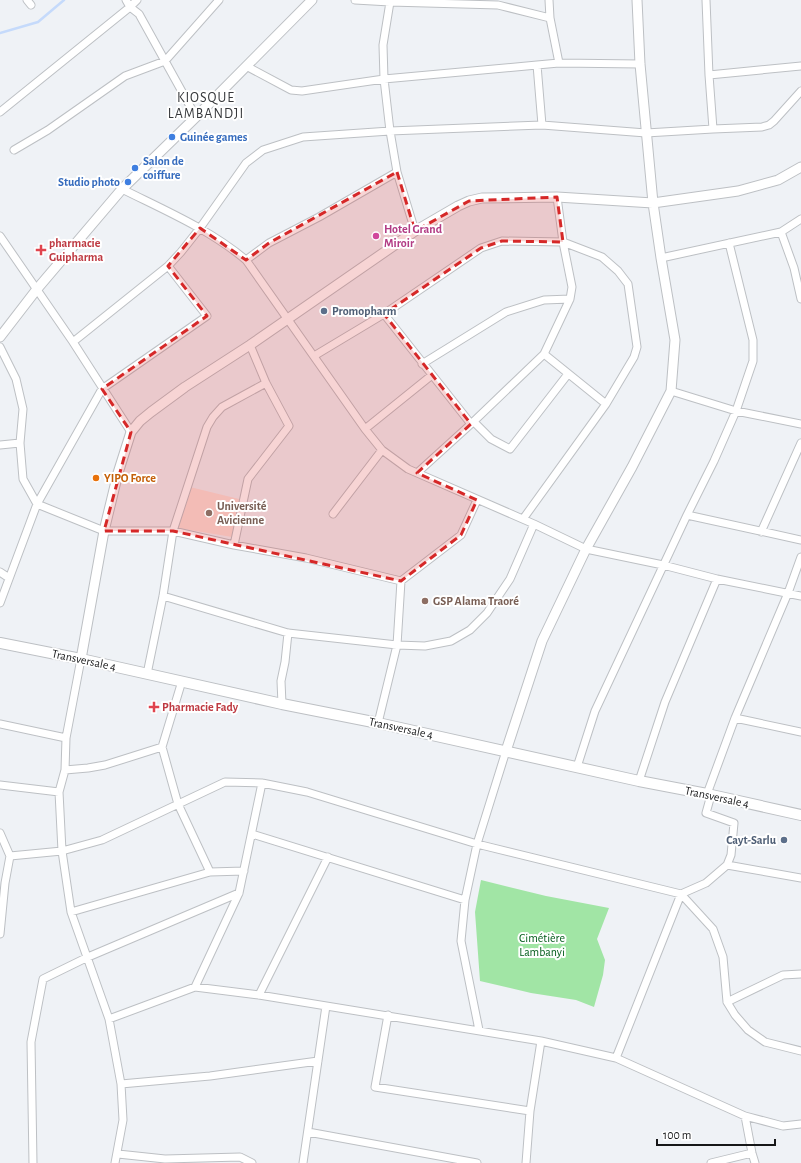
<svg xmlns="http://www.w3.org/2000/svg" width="801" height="1163" font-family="'Alegreya Sans',sans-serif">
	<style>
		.education { fill: #fbe1da }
		.green { fill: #a1e5a5 }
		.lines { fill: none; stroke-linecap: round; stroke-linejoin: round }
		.stream { stroke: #c5dafb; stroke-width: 2.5 }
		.minor-casing { stroke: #bdc0c4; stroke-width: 9 }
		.tertiary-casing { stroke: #bdc0c4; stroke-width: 11 }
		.secondary-casing { stroke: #bdc0c4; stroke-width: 12 }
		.minor { stroke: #fff; stroke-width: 7 }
		.tertiary { stroke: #fff; stroke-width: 9 }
		.secondary { stroke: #fff; stroke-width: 10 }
		.marked { fill: #d62828; fill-opacity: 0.2; stroke: #d62828; stroke-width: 3; stroke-dasharray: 8 5; stroke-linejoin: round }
		.shop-dot { fill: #3f7fe0; stroke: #fff; stroke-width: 1.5 }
		.hotel-dot { fill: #d1479c; stroke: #fff; stroke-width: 1.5 }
		.health-dot { fill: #e0444e; stroke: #fff; stroke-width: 1.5 }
		.service-dot { fill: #5c6f8a; stroke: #fff; stroke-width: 1.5 }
		.food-dot { fill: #e8710a; stroke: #fff; stroke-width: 1.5 }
		.education-dot { fill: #8d6e63; stroke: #fff; stroke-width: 1.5 }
		.labels { text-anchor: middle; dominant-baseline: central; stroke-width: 4; stroke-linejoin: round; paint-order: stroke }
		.shop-label { font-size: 12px; font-weight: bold; fill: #366cbe; stroke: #fff; text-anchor: start }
		.hotel-label { font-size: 12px; font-weight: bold; fill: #b23c85; stroke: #fff; text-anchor: start }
		.health-label { font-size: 12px; font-weight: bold; fill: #be3a42; stroke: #fff; text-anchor: start }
		.service-label { font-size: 12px; font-weight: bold; fill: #4e5e75; stroke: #fff; text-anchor: start }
		.food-label { font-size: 12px; font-weight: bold; fill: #c56008; stroke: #fff; text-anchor: start }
		.education-label { font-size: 12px; font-weight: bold; fill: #785e54; stroke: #fff; text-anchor: start }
		.street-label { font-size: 12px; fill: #161718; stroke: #fff }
		.park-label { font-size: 12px; fill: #015b19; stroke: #fff }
		.quarter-label { font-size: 14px; letter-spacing: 1px; fill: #36383b; stroke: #fff }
	</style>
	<rect width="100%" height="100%" fill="#eff2f6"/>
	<path class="education" d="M190,487L239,499L232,537L178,528Z"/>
	<path class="green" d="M481,880L546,896L609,908L597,939L605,960L603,975L594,1007L576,1000L531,993L480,981L475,912Z"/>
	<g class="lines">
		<path class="stream" d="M0,33L38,22L64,0"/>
		<defs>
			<path id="minor" d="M27,0L31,5
				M126,0L130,7L139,14L196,117
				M355,0L390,2L498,5L550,18
				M391,0L390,2L383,45L384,79L390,131L397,172L415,231
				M549,0L550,18L559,63
				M706,0L709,75L713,129
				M537,65L542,125
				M246,66L291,90L302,91L384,79L537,65L559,63L640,64
				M709,75L801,66
				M0,112L130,7L137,0
				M14,150L48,130L125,76L165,61L219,0
				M122,189C164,210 209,229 246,260L365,429L382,450L408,469L534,524L586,549L663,565L717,579L801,596
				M781,232L794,268L801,299
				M0,236L73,342L131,432
				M661,258L781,232L801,219
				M246,260L269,243L319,217L397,172
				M384,314L471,424
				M73,342L168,266L181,252L200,228L246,163L263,150L303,137L390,131L542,125L646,133L713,129L762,127L769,125L774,121L801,91
				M0,347L16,379L23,409L20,443L23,479L37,504L104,531H173L234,545L306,558L401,581L461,535L477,500
				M544,354L606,404
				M314,356L384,314L481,248L502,241L563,242L602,257L618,271L628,284L637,347L634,357L606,404L523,519
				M422,364L506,312L544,300L570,299
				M671,391L736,411L801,424
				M474,422L491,439L510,449L568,374
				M365,429L432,375
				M0,445L20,443
				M417,473L471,424L544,354L570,299L572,287L563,242L557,197
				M333,514L382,450
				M687,515L801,540
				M761,532L801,443
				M234,545L248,479L289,426L266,383L250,345
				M0,572L9,578
				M163,596L288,633L397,645L425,646L451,641L470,630L487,613L510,579L534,524
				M0,603L37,504L102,389L207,316L168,266
				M81,659L66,738L65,770L59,792L62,851L71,912L109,1019L121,1084L123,1120L115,1163
				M147,674L163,596L173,531L207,427L213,417L222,407L266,383
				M282,704L281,681L285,662L288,633
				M735,718L801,732
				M378,723L397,645L401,581
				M0,724L66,738
				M162,747L182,681
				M577,767L595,711L687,515L714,461L736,411L753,361V340L729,243
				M65,770L88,768L105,765L162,747L178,804L210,872
				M639,781L665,702L717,579
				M0,785L59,792
				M707,794L735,718L788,593L801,557
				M0,833L10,856L5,883L0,934
				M252,834L465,900
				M10,856L62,851L102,840L225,782L262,783L307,792L477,844L681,894L706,883L727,865L731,855L734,823L706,813L711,795
				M727,865L801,878
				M71,912L210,872L244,871
				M195,987L239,893L262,783
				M259,995L328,857
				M727,1002L783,975L801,974
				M388,1015L375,1087L530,1111
				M109,1019L195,987L259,995L541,1041L616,1058L745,1116L783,1126L801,1124
				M479,1030L461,941L465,900L477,844L506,751
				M616,1058L681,894L713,929L723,957L727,1002L735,1015L748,1030L765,1042L801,1051
				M121,1084L210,1076L318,1061
				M745,1116L752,1153L755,1163
				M308,1132L477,1163
				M118,1154L165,1159L240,1157L252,1163
				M33,1163L31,1042L43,979L88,957L239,893
				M303,1163L326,1006
				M526,1163L530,1111L541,1041
				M711,1163L752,1153"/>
			<path id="tertiary" d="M0,337L37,289L122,189L196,117L312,0
				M81,659L104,531L118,473L131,432L140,421L151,412L185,387L250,345L415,231L458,206L469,201L482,198L557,197L653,203L738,191L778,180L801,167
				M506,751L542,641L586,549L632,467L671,391L675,340L661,258L653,203L640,64L637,0"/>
			<path id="secondary" d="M0,643L81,659L282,704L378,723L639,781L707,794L801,815"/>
		</defs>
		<use href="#minor" class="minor-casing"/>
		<use href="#tertiary" class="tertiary-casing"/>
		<use href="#secondary" class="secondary-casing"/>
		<use href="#minor" class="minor"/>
		<use href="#tertiary" class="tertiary"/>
		<use href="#secondary" class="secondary"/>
	</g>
	<path class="marked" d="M397,172L415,231L469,201L557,197L563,242L502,241L481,248L384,314L471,424L417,473L477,500L461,535L401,581L173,531H104L131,432L102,389L207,316L168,266L200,228L246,260L269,243Z"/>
	<g class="shop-dot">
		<circle cx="172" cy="137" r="4"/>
		<circle cx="135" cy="168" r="4"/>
		<circle cx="128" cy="182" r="4"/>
	</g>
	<circle class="hotel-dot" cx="376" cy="236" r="4"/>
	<g class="health-dot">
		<path d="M39 244h4v4h4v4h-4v4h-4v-4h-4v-4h4z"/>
		<path d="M152 701h4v4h4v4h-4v4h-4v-4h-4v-4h4z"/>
	</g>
	<g class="service-dot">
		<circle cx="324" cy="311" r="4"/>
		<circle cx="784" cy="840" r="4"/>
	</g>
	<circle class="food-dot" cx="96" cy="478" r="4"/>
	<g class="education-dot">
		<circle cx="209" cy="513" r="4"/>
		<circle cx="425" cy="601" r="4"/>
	</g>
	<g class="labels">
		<g class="shop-label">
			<text x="180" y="137">Guinée games</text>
			<text x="143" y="161">Salon de<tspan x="143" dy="14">coiffure</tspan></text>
			<text x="120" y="182" text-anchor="end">Studio photo</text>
		</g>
		<g class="hotel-label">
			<text x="384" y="229">Hotel Grand<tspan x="384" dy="14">Miroir</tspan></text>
		</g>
		<g class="health-label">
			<text x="49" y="243">pharmacie<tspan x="49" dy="14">Guipharma</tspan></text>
			<text x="162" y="707">Pharmacie Fady</text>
		</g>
		<g class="service-label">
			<text x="332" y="311">Promopharm</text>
			<text x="776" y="840" text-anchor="end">Cayt-Sarlu</text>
		</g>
		<g class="food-label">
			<text x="104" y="478">YIPO Force</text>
		</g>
		<g class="education-label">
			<text x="217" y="506">Université<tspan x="217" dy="14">Avicienne</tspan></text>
			<text x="433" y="601">GSP Alama Traoré</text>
		</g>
		<g class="street-label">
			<text transform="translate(84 660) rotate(12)">Transversale 4</text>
			<text transform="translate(401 728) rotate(12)">Transversale 4</text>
			<text transform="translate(717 797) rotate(12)">Transversale 4</text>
		</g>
		<g class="park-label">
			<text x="542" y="938">Cimétière<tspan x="542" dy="14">Lambanyi</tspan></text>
		</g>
		<g class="quarter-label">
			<text x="206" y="98">KIOSQUE<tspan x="206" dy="16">LAMBANDJI</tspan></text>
		</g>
	</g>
	<path d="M657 1139v6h118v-6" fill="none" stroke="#161718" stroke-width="2"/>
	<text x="663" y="1139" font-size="12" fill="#161718" stroke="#ffffff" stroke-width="3" paint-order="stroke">100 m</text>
</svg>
